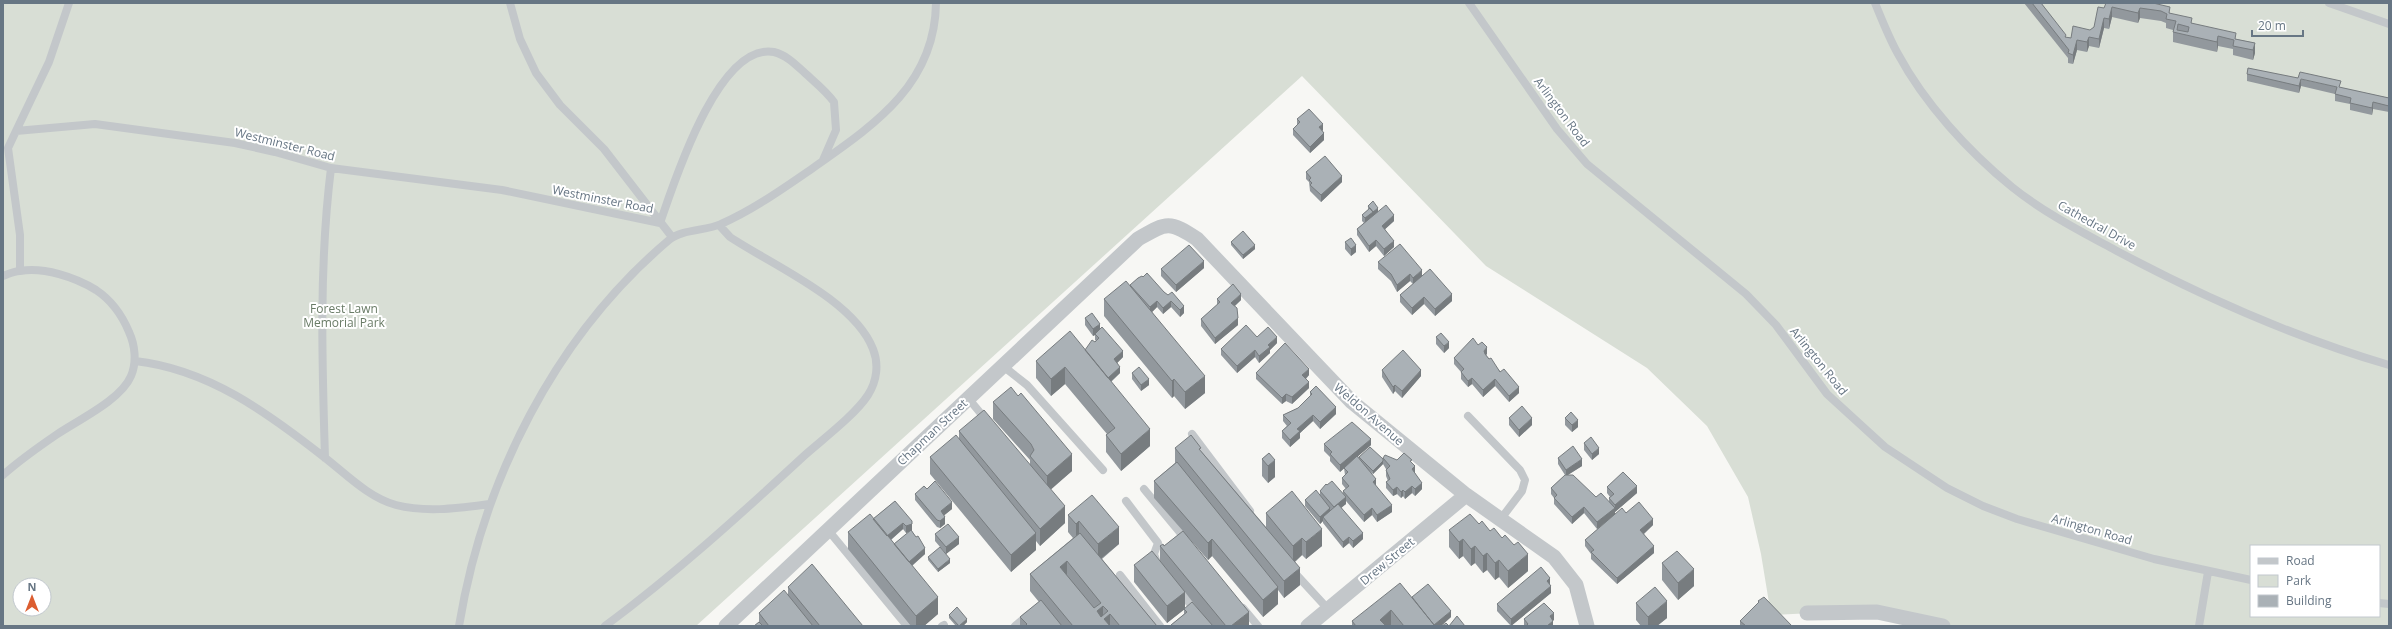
<svg xmlns="http://www.w3.org/2000/svg" width="2392" height="629" font-family="'Open Sans',sans-serif">
	<style>
		.green { fill: #d8ded5; fill-rule: evenodd }
		.lines { fill: none; stroke-linecap: round; stroke-linejoin: round }
		.service { stroke: #c3c7ca; stroke-width: 8 }
		.minor { stroke: #c3c7ca; stroke-width: 15 }
		.wall { fill: #92989d; fill-rule: evenodd }
		.shaded-wall { fill: #777c7f }
		.building { fill: #aab1b6; stroke: #777c7f; fill-rule: evenodd }
		.labels { text-anchor: middle; dominant-baseline: central; stroke-width: 4; stroke-linejoin: round; paint-order: stroke }
		.street-label { font-size: 12px; fill: #677684; stroke: #fff }
		.park-label { font-size: 12px; fill: #697b66; stroke: #fff }
	</style>
	<rect width="100%" height="100%" fill="#f7f7f4"/>
	<path class="green" d="M3,3H2389V626H1950L1942,623L1852,611L1771,615L1761,554L1748,497L1707,426L1647,368L1486,266L1302,76L696,626H3ZM2251,546H2379V616H2251ZM20,585H44V609H20Z"/>
	<g class="lines">
		<path class="service" d="M69,3L49,62L16,131L95,124L235,143L275,152L331,168L502,190L660,223
			M510,3L520,39L536,73L560,105L604,149L672,237
			M1469,3L1557,129L1587,164L1746,294L1776,325L1827,394L1885,447L1947,488L1983,506L2017,519L2154,559L2251,580
			M1875,3C1882,20 1889,38 1898,54C1925,104 1968,151 2012,187C2043,212 2080,231 2115,250C2203,297 2293,337 2389,365
			M2329,3L2389,24
			M16,131L8,148L20,235V271
			M660,223C674,183 718,42 774,52C787,55 797,66 806,74C816,83 827,92 834,102L836,130L823,160
			M3,276C8,274 15,271 20,271C44,267 75,277 96,290C111,300 122,315 129,332C135,345 137,362 131,376C121,400 78,420 56,435C37,448 20,460 3,475
			M135,361C208,369 268,413 324,457C346,474 369,498 396,505C427,513 459,508 490,504
			M1003,366L1027,385L1103,470
			M968,398L987,421
			M1468,416L1520,470L1525,480L1522,491L1500,520
			M1192,434L1250,511
			M325,458C322,361 319,265 331,168
			M1144,489L1187,541
			M1126,501L1158,543L1154,554L1157,563
			M828,530L907,626
			M1293,571L1328,609
			M1120,575L1160,626
			M1178,589L1208,626
			M2379,603L2389,604
			M1243,608L1258,626
			M459,626C483,480 555,336 669,240C682,229 706,231 721,224C753,210 784,188 813,168C874,125 935,85 936,3
			M605,626C675,574 740,515 805,455C823,439 855,415 868,395C877,381 879,364 873,349C854,300 772,265 730,237L719,225
			M942,626L944,625
			M1015,626L1028,615
			M2199,626L2208,572"/>
		<path class="minor" d="M1807,613L1877,612L1943,626
			M726,626L1138,239C1166,223 1169,220 1197,239L1352,402L1466,495L1554,557L1576,585L1587,626
			M1308,626L1466,495"/>
	</g>
	<path class="wall" d="M2024,3H2041L2066,37L2071,38L2090,30L2094,27L2104,8L2153,3L2170,13L2192,23L2236,39L2255,43V53L2253,60L2233,55V49L2218,46L2217,52L2173,42V30L2166,28V23L2161,21L2140,18L2138,23L2112,17L2109,29L2104,28L2099,48L2089,46L2087,52L2077,50L2073,64L2068,63V58Z
		M2248,68L2389,98V112L2373,109L2372,115L2350,110V104L2335,101V94L2301,86L2299,93L2247,81V74Z
		M1297,119L1323,130L1322,131L1324,140L1310,153L1293,135V129L1297,125Z
		M1306,172L1342,182L1321,202L1310,191L1309,182L1306,179Z
		M1368,206L1394,221L1385,229L1394,247L1384,256L1376,246L1369,252L1357,235V229L1364,223L1362,221V215L1368,210Z
		M1231,242L1255,249L1243,259L1231,245Z
		M1345,242L1356,252L1351,256L1345,249Z
		M1378,262L1422,276L1452,301L1435,316L1424,304L1412,315L1400,302V295L1413,284L1410,281L1397,292L1391,281L1378,269Z
		M1204,268L1176,292L1161,276V269Z
		M1143,277L1164,292L1184,313L1180,317L1171,307L1163,314L1157,307L1152,312L1205,393L1185,409L1174,396L1172,398L1104,316V299L1130,286Z
		M1217,299L1241,300L1235,306L1238,325L1215,344L1201,326V319L1217,305Z
		M1085,318L1100,329L1123,357L1117,363L1120,373L1111,382L1150,446L1121,471L1106,452V435L1107,434L1065,384L1051,396L1036,378V361L1085,350L1096,341L1095,340V335L1093,336L1085,325Z
		M1257,337L1277,343L1270,350V353L1259,363L1255,357L1237,373L1221,355V349Z
		M1436,337L1449,348L1444,353L1436,344Z
		M1487,354L1486,355L1519,393L1509,402L1495,386L1483,397L1472,384L1468,387L1461,379V372L1454,364V358Z
		M1382,370L1421,376L1402,398L1395,391L1393,394L1382,377Z
		M1132,373L1149,385L1141,391L1132,379Z
		M1256,373L1309,375L1306,379L1309,388L1292,404L1286,401L1282,404L1256,379Z
		M1310,392L1336,414L1320,429L1313,421L1300,433V438L1290,447L1282,438V431L1287,426L1283,421V415L1298,408L1310,396Z
		M993,402L1072,471L1050,489L1065,523L1040,546L1036,541V550L1011,572L930,474V457L959,439V431L1030,465V460L993,419Z
		M1509,418L1532,425L1519,437L1509,425Z
		M1565,418L1578,427L1572,432L1565,425Z
		M1584,443L1599,454L1592,460L1584,450Z
		M1324,444L1371,445L1358,456L1359,458V457L1397,460L1412,463L1415,473L1422,489L1415,496L1412,493L1405,499L1403,496L1401,498L1397,494L1393,496L1386,488V482L1388,481L1386,476V469L1383,464L1373,474L1368,470L1376,486L1392,512L1377,522L1372,515L1364,522L1346,501V504L1341,507L1363,539L1353,548L1349,543L1343,548L1323,523V521L1320,524L1305,506V500L1320,495V491L1327,485L1343,493V491L1346,489L1342,484V478L1345,475L1344,468L1340,472L1330,461V457L1324,451Z
		M1175,448L1201,451L1266,527V513L1322,546L1306,559L1302,555L1295,562L1300,585L1284,598L1278,590V604L1263,617L1212,556L1208,560L1187,536L1249,626H1171V625L1184,614V609L1167,623L1134,582V565L1160,562V546H1164L1183,531L1154,498V481L1175,463ZM1185,592L1198,609H1185Z
		M1269,453L1275,477L1268,483L1262,476V459Z
		M1558,458L1582,466L1568,475L1596,497L1609,502V498L1610,497L1607,493V487L1637,493L1615,512V514L1626,513L1653,525L1644,534L1654,553L1617,584L1591,559V554L1585,546V540L1606,522L1597,529L1584,513L1572,524L1554,504V498L1551,494V488L1565,475L1558,464Z
		M927,489L952,509L944,515L945,524L940,528L937,527L915,500V494Z
		M895,501L912,528V531L925,554L912,566L938,614L924,626H911L848,549V532L873,519ZM903,529L906,533L909,532L894,544L891,540Z
		M1068,515L1119,544L1102,559L1157,626H1020V617L1039,602L1030,591V574L1073,538L1068,532Z
		M1479,524L1490,531L1528,571L1508,588L1499,577L1495,580L1487,570L1483,573L1475,563L1471,566L1463,556L1459,559L1449,547V530Z
		M935,534L959,544L946,554L935,541Z
		M928,557L950,563L938,572L928,560Z
		M1662,563L1694,586L1678,600L1662,580Z
		M1550,585L1551,593L1511,626L1497,611V604Z
		M788,587L863,626H754L759,622V613L788,596Z
		M1412,597L1451,617L1441,626H1352V621Z
		M1758,601L1792,626H1740V621L1758,603Z
		M1636,603L1667,618L1657,626H1641L1636,620Z
		M949,615L967,622L963,626H956L949,618Z
		M1524,619L1554,620H1553V626H1524Z"/>
	<path class="shaded-wall" d="M2112,7V17L2109,29V19Z
		M2140,8V18L2138,23V13Z
		M2104,18V28L2099,48V39Z
		M2218,36V46L2217,52V42Z
		M2089,37V46L2087,52V42Z
		M2077,40V50L2073,64V55Z
		M2255,43V53L2253,60V50Z
		M2301,79V86L2299,93V86Z
		M2373,102V109L2372,115V108Z
		M1323,124V130L1319,134V127Z
		M1324,133V140L1310,153V147Z
		M1342,176V182L1321,202V195Z
		M1378,208V214L1373,218V212Z
		M1373,212V219L1365,225V218Z
		M1394,215V221L1382,232V226Z
		M1376,240V246L1369,252V246Z
		M1394,241V247L1384,256V249Z
		M1255,245V249L1243,259V255Z
		M1356,245V252L1351,256V249Z
		M1204,261V268L1176,292V285Z
		M1422,270V277L1413,284V278Z
		M1410,274V281L1397,292V285Z
		M1241,294V300L1231,309V303Z
		M1452,294V301L1435,316V309Z
		M1424,297V304L1412,315V308Z
		M1157,301V307L1150,314V307Z
		M1171,301V307L1163,314V308Z
		M1184,306V313L1180,317V310Z
		M1238,318V325L1215,344V338Z
		M1100,324V331L1095,334V335L1093,336V329Z
		M1277,337V343L1270,350V353L1259,363V356L1268,345Z
		M1449,342V348L1444,353V346Z
		M1487,347V354L1484,357V351Z
		M1255,350V357L1237,373V366Z
		M1123,351V357L1114,366V359Z
		M1065,367V384L1051,396V379Z
		M1120,367V373L1108,384V378Z
		M1309,369V375L1302,382V375Z
		M1421,370V376L1402,398V391Z
		M1205,376V393L1185,409V392Z
		M1472,378V384L1468,387V381Z
		M1149,379V385L1141,391V385Z
		M1174,379V396L1172,398V381Z
		M1495,379V386L1483,397V390Z
		M1309,382V388L1292,404V397Z
		M1395,385V391L1393,394V387Z
		M1519,387V393L1509,402V396Z
		M1286,394V401L1282,404V398Z
		M1336,407V414L1320,429V422Z
		M1313,415V421L1300,433V438L1290,447V440L1297,429Z
		M1532,418V425L1519,437V430Z
		M1578,420V427L1572,432V425Z
		M1150,429V446L1121,471V454Z
		M1371,439V445L1340,472V465Z
		M1599,448V454L1592,460V454Z
		M1072,454V471L1047,493V476Z
		M1582,459V466L1566,476V470Z
		M1275,460V477L1268,483V466Z
		M1383,461V464L1373,474V471Z
		M1415,466V473L1412,469Z
		M1376,479V486L1373,482Z
		M1422,483V489L1415,496V489Z
		M1412,486V493L1405,499V492Z
		M1637,486V493L1615,512V505Z
		M1397,487V494L1393,496V490Z
		M1403,490V496L1401,498V492Z
		M1346,497V504L1334,514V507Z
		M952,502V509L941,518V511Z
		M1392,505V512L1377,522V515Z
		M1065,506V523L1040,546V529Z
		M1584,507V513L1572,524V517Z
		M1330,508V515L1323,517V521L1320,524V517Z
		M1372,508V515L1364,522V515Z
		M1615,508V515L1597,529V522Z
		M945,517V524L940,528V521Z
		M1653,519V525L1640,537V530Z
		M912,521V531L906,533V526Z
		M1079,521V538L1076,541V524Z
		M903,523V529L887,543V536Z
		M1119,527V544L1098,561V544Z
		M1322,529V546L1306,559V542Z
		M1036,533V550L1011,572V555Z
		M1363,533V539L1353,548V541Z
		M959,537V544L946,554V547Z
		M1349,537V543L1343,548V542Z
		M1302,538V555L1293,563V546Z
		M1212,539V556L1208,560V543Z
		M1463,539V556L1459,559V542Z
		M1475,546V563L1471,566V549Z
		M1654,546V553L1617,584V578Z
		M925,548V554L909,568V562Z
		M1487,553V570L1483,573V556Z
		M1528,554V571L1508,588V571Z
		M950,559V563L938,572V569Z
		M1499,560V577L1495,580V563Z
		M1067,561V578L1060,567Z
		M1300,568V585L1284,598V581Z
		M1694,569V586L1678,600V583Z
		M1550,578V585L1547,588V581Z
		M1551,586V593L1511,626V619Z
		M1278,587V604L1263,617V600Z
		M1185,592V609L1167,623V606Z
		M938,597V614L924,626H916V616Z
		M1667,601V618L1657,626H1648V617Z
		M1103,606V623L1097,611Z
		M1391,610V626H1380V620Z
		M1451,611V617L1441,626H1434V625Z
		M1249,612V626H1231Z
		M1554,613V620L1550,623V616Z
		M1110,614V626H1104V619Z
		M967,619V622L963,626H959Z
		M1553,621V626H1547Z"/>
	<path class="building" d="M2032,3H2041L2066,35L2065,37L2071,38L2073,26L2090,30L2094,27L2098,7L2104,8L2106,3H2153L2170,7L2169,13L2192,18L2191,23L2236,33L2235,39L2255,43L2253,50L2233,46L2234,40L2218,36L2217,42L2173,32L2176,21L2166,19L2167,14L2161,11L2140,8L2138,13L2112,7L2109,19L2104,18L2099,39L2089,37L2087,42L2077,40L2073,55L2068,53L2069,50ZM2178,24L2189,27L2188,32L2177,30Z
		M2248,68L2298,78L2300,72L2341,81L2339,87L2389,98V106L2373,102L2372,108L2350,103L2351,98L2335,94L2337,87L2301,79L2299,86L2247,74Z
		M1309,109L1323,124L1319,127L1324,133L1310,147L1293,129L1300,122L1297,119Z
		M1325,156L1342,176L1321,195L1310,185L1312,183L1309,180L1311,178L1306,172Z
		M1373,201L1378,208L1373,212L1368,206Z
		M1386,205L1394,215L1382,226L1394,241L1384,249L1376,240L1369,246L1357,229Z
		M1370,208L1373,212L1365,218L1362,215Z
		M1243,231L1255,245L1243,255L1231,242Z
		M1351,238L1356,245L1351,249L1345,242Z
		M1400,244L1422,270L1413,278L1410,274L1397,285L1391,274L1378,262Z
		M1189,245L1204,261L1176,285L1161,269Z
		M1430,269L1452,294L1435,309L1424,297L1412,308L1400,295Z
		M1147,273L1164,292L1168,295L1172,292L1184,306L1180,310L1171,301L1163,308L1157,301L1150,307L1130,285L1138,278L1142,276L1143,277Z
		M1126,281L1205,376L1185,392L1174,379L1172,381L1104,299Z
		M1233,284L1241,294L1231,303L1237,308L1238,318L1215,338L1201,319L1220,302L1217,299Z
		M1092,313L1100,324L1093,329L1085,318Z
		M1246,325L1257,337L1268,327L1277,337L1268,345L1270,347L1259,356L1255,350L1237,366L1221,349Z
		M1102,327L1123,351L1114,359L1120,367L1108,378L1085,350L1092,340L1095,342L1099,338L1095,334Z
		M1070,331L1150,429L1121,454L1106,435L1115,428L1065,367L1051,379L1036,361Z
		M1441,333L1449,342L1444,346L1436,337Z
		M1473,338L1478,345L1482,342L1487,347L1484,351L1485,354L1489,359L1491,358L1500,372L1504,369L1519,387L1509,396L1495,379L1483,390L1472,378L1468,381L1461,372L1464,369L1454,358Z
		M1285,343L1309,369L1302,375L1309,382L1292,397L1286,394L1282,398L1256,373Z
		M1403,350L1421,370L1402,391L1395,385L1393,387L1382,370Z
		M1139,367L1149,379L1141,385L1132,373Z
		M1316,386L1336,407L1320,422L1313,415L1297,429L1300,431L1290,440L1282,431L1291,423L1283,415L1298,408L1312,394L1310,392Z
		M1011,387L1018,396L1021,393L1072,454L1047,476L1030,456L1034,450L1031,444L993,402Z
		M1522,406L1532,418L1519,430L1509,418Z
		M984,410L1065,506L1040,529L959,431Z
		M1571,412L1578,420L1572,425L1565,418Z
		M1352,422L1371,439L1340,465L1330,454L1332,452L1324,444Z
		M956,435L1036,533L1011,555L930,457Z
		M1191,435L1201,448L1199,449L1300,568L1284,581L1175,448Z
		M1591,437L1599,448L1592,454L1584,443Z
		M1573,446L1582,459L1566,470L1558,458Z
		M1370,447L1383,459V461L1373,471L1359,457Z
		M1269,453L1275,460L1268,466L1262,459Z
		M1404,453L1412,460L1410,461L1415,466L1412,469L1422,483L1415,489L1412,486L1405,492L1403,490L1401,492L1397,487L1393,490L1386,482L1390,479L1386,470L1390,466L1383,458L1385,455L1397,460Z
		M1357,456L1376,479L1373,482L1392,505L1377,515L1372,508L1364,515L1343,491L1349,486L1342,478L1348,472L1344,468Z
		M1177,462L1278,587L1263,600L1212,539L1208,543L1154,481Z
		M1623,472L1637,486L1615,505L1609,498L1614,494L1607,487Z
		M1565,475H1573L1596,497L1601,493L1615,508L1597,522L1584,507L1572,517L1554,498L1557,495L1551,488Z
		M935,481L952,502L941,511L945,517L940,521L937,520L915,494L924,486L927,489Z
		M1332,481L1346,497L1334,507L1320,491L1326,484L1327,485Z
		M1316,490L1330,508L1320,517L1305,500Z
		M1292,491L1322,529L1306,542L1302,538L1293,546L1266,513Z
		M1092,495L1119,527L1098,544L1079,521L1076,524L1068,515Z
		M895,501L912,521V524L906,526L903,523L887,536L873,519Z
		M1639,502L1653,519L1640,530L1654,546L1617,578L1591,552L1594,550L1585,540L1622,508L1626,513Z
		M1338,504L1363,533L1353,541L1349,537L1343,542L1323,517Z
		M870,514L938,597L916,616L848,532Z
		M1470,514L1479,524L1482,521L1490,531L1494,528L1502,538L1505,535L1514,545L1518,542L1528,554L1508,571L1499,560L1495,563L1487,553L1483,556L1475,546L1471,549L1463,539L1459,542L1449,530Z
		M948,524L959,537L946,547L935,534Z
		M911,530L916,537L918,536L925,548L909,562L894,544Z
		M1183,531L1249,612L1231,626H1226L1160,546L1163,544L1164,546Z
		M1080,533L1157,626H1120L1110,614L1104,619L1110,626H1073L1030,574ZM1067,561L1101,603L1094,608L1060,567ZM1103,606L1108,611L1101,617L1097,611Z
		M940,547L950,559L938,569L928,557Z
		M1152,551L1185,592L1167,606L1134,565Z
		M1677,551L1694,569L1678,583L1662,563Z
		M812,564L863,626H820L788,587Z
		M1541,567L1550,578L1547,581L1551,586L1511,619L1497,604Z
		M1400,583L1435,626H1404L1391,610L1380,620L1386,626H1356L1352,621Z
		M1428,584L1451,611L1434,625L1412,597Z
		M1655,587L1667,601L1648,617L1636,603Z
		M784,590L813,626H769L759,613Z
		M1764,597L1792,626H1746L1740,621L1759,602L1758,601Z
		M1041,600L1062,626H1025L1027,624L1020,617Z
		M1192,602L1213,626H1172L1171,625L1187,612L1184,609Z
		M1544,603L1554,613L1550,616L1553,621L1547,626H1526L1528,624L1524,619Z
		M957,607L967,619L959,626L949,615Z
		M1457,616L1465,626H1449Z
		M759,622L763,626H754Z
		M1446,623L1449,626H1442Z"/>
	<g class="labels">
		<g class="street-label">
			<text transform="translate(1562 112) rotate(53)">Arlington Road</text>
			<text transform="translate(285 144) rotate(14)">Westminster Road</text>
			<text transform="translate(603 199) rotate(11)">Westminster Road</text>
			<text transform="translate(2097 225) rotate(29)">Cathedral Drive</text>
			<text transform="translate(1819 361) rotate(51)">Arlington Road</text>
			<text transform="translate(1369 414) rotate(41)">Weldon Avenue</text>
			<text transform="translate(932 432) rotate(-43)">Chapman Street</text>
			<text transform="translate(2092 529) rotate(16)">Arlington Road</text>
			<text transform="translate(1387 561) rotate(-40)">Drew Street</text>
		</g>
		<g class="park-label">
			<text x="344" y="308">Forest Lawn<tspan x="344" dy="14">Memorial Park</tspan></text>
		</g>
	</g>
	<rect width="2392" height="629" fill="none" stroke="#677684" stroke-width="8"/>
	<rect x="2250" y="545" width="130" height="72" fill="#ffffff" stroke="#c2c8ce"/>
	<rect x="2258" y="558" width="20" height="6" fill="#c3c7ca" stroke="#c2c8ce"/>
	<text x="2286" y="565" font-size="12" fill="#677684">Road</text>
	<rect x="2258" y="575" width="20" height="12" fill="#d8ded5" stroke="#c2c8ce"/>
	<text x="2286" y="585" font-size="12" fill="#677684">Park</text>
	<rect x="2258" y="595" width="20" height="12" fill="#aab1b6" stroke="#c2c8ce"/>
	<text x="2286" y="605" font-size="12" fill="#677684">Building</text>
	<g transform="translate(32 597)"><circle r="19" fill="#ffffff" stroke="#c2c8ce"/>
	<path d="M0-3L7 15L0 10L-7 15Z" fill="#dc5d30"/>
	<text y="-6" font-size="11" font-weight="bold" text-anchor="middle" fill="#677684">N</text>
	</g>
	<path d="M2252 30v6h51v-6" fill="none" stroke="#677684" stroke-width="2"/>
	<text x="2258" y="30" font-size="12" fill="#677684" stroke="#ffffff" stroke-width="3" paint-order="stroke">20 m</text>
</svg>
